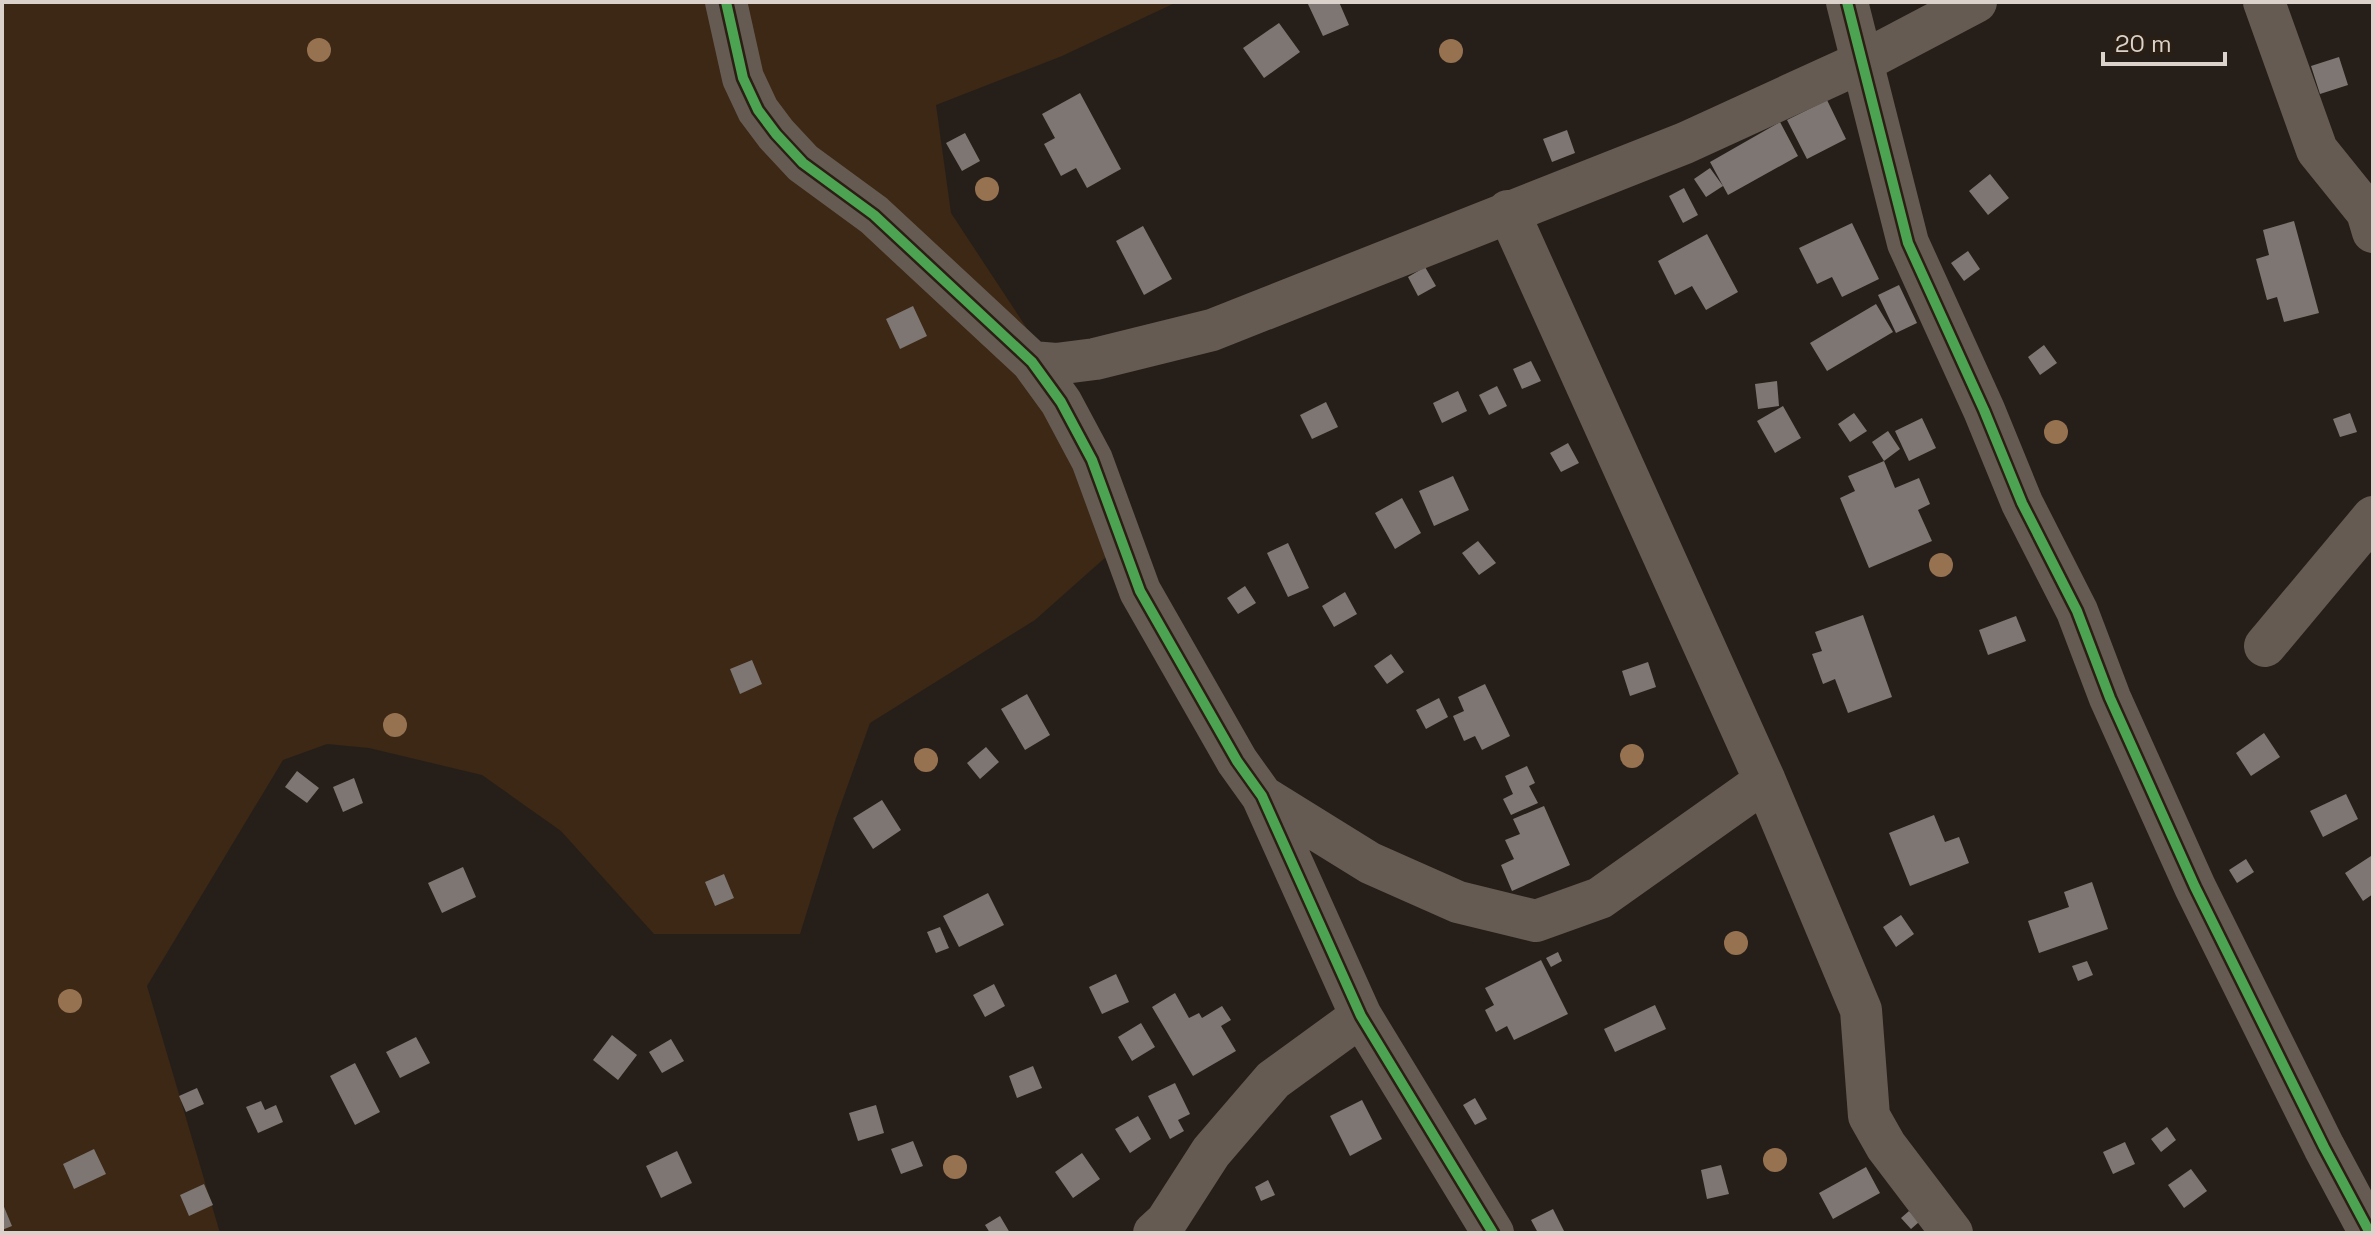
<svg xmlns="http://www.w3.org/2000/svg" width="2375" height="1235" font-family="'Space Grotesk',sans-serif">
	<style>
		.green { fill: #3c2814 }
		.building { fill: #7d7672 }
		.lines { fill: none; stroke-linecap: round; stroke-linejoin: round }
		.street { stroke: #665b52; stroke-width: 42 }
		.cycleway-casing { stroke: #2b1f14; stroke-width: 15 }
		.cycleway { stroke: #4ca352; stroke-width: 10 }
		.tree { fill: #967250 }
	</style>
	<rect width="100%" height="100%" fill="#261f19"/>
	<path class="green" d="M2,2H1177L1062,56L936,105L951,213L1078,406L1134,532L1035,620L870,723L836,818L800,934H654L561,831L482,775L369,748L327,744L283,760L147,986L220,1233H2Z"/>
	<path class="building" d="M1307,2H1339L1349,25L1323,36Z
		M1279,23L1300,52L1264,78L1243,48Z
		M2339,57L2348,85L2320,94L2311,66Z
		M1080,93L1121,169L1087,188L1076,168L1061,176L1044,144L1055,138L1042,114Z
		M1827,100L1846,139L1807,159L1787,120Z
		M1780,122L1798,156L1728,195L1710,162Z
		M1567,130L1575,153L1552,162L1543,139Z
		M965,133L980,161L962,171L946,143Z
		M1710,168L1723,186L1706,197L1694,179Z
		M1990,174L2009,198L1988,215L1969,191Z
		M1684,188L1698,215L1683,223L1669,196Z
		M2294,221L2319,313L2284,322L2277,297L2267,300L2256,259L2269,255L2263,230Z
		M1852,223L1879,279L1842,297L1832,277L1817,284L1799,248Z
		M1143,226L1172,279L1144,295L1116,241Z
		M1707,234L1738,292L1706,310L1692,286L1675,295L1658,261Z
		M1968,251L1980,269L1964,281L1951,263Z
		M1425,267L1436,286L1418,296L1408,277Z
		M1899,285L1917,323L1896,333L1878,295Z
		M1876,304L1893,332L1827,371L1810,343Z
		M913,306L927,336L900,349L886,319Z
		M2044,345L2057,363L2040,375L2028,357Z
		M1531,361L1541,381L1522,389L1513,369Z
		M1777,381L1779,406L1758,409L1755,384Z
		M1497,386L1507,406L1489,415L1479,395Z
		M1458,391L1467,411L1442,423L1433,403Z
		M1326,402L1338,427L1312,439L1300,415Z
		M1783,406L1801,438L1775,453L1757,421Z
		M1854,413L1867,431L1850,442L1838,424Z
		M2350,413L2357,432L2340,437L2333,419Z
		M1922,418L1936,448L1909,461L1895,431Z
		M1888,431L1900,449L1884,461L1872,442Z
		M1568,443L1579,463L1561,472L1550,453Z
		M1884,461L1895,488L1919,478L1930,504L1918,510L1932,541L1869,568L1840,498L1855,491L1848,476Z
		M1453,476L1469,510L1434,526L1419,491Z
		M1402,498L1421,533L1395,549L1375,513Z
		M1478,541L1496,563L1479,575L1462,553Z
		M1288,543L1309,588L1288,597L1267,553Z
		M1245,586L1256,603L1238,614L1227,598Z
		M1345,592L1357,614L1334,627L1322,606Z
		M1863,615L1892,697L1848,713L1835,679L1823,684L1812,654L1822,651L1815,632Z
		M2016,616L2026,641L1988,655L1979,630Z
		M1391,654L1404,672L1387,684L1374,666Z
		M752,660L762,684L740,694L730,669Z
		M1648,662L1656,687L1630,696L1622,671Z
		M1485,684L1510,736L1482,750L1475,736L1464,741L1453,716L1464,711L1458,697Z
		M1027,694L1050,735L1025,750L1001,709Z
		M1439,698L1448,717L1426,729L1416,710Z
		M2264,733L2280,757L2251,776L2236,753Z
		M986,747L999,762L980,779L967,763Z
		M1527,766L1535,783L1529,786L1538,803L1511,815L1503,799L1513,794L1505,776Z
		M297,771L319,788L307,803L285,787Z
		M354,778L363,803L343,812L333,787Z
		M2346,794L2358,819L2323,837L2310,811Z
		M882,800L901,830L873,849L853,818Z
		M1544,806L1570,865L1512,891L1501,865L1514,859L1505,840L1520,834L1513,819Z
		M1934,815L1945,842L1959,837L1969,863L1910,886L1889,833Z
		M2371,856L2373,894L2363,901L2345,873Z
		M2246,859L2254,872L2237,883L2229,870Z
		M463,867L476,897L442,913L428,883Z
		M724,874L734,898L715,906L705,882Z
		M2092,882L2108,929L2039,953L2028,921L2069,907L2064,892Z
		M988,893L1004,925L959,947L943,916Z
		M1901,915L1914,934L1896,947L1883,927Z
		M940,927L949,948L936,953L927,932Z
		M1558,952L1562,961L1551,967L1546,958Z
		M1541,960L1568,1014L1514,1040L1507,1026L1496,1032L1485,1010L1494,1005L1485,988Z
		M2087,961L2093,975L2078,981L2072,966Z
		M1116,974L1129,1002L1102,1014L1089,987Z
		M994,984L1005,1006L985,1017L973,995Z
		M1175,993L1189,1018L1199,1013L1202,1018L1222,1006L1231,1020L1221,1026L1236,1051L1193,1076L1152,1007Z
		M1655,1005L1666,1029L1615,1052L1604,1029Z
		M1141,1023L1155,1047L1132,1061L1118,1037Z
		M612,1035L637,1055L618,1080L593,1060Z
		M416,1037L430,1063L400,1078L386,1052Z
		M671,1039L684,1061L662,1073L649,1052Z
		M355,1063L380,1112L355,1125L330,1076Z
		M1033,1066L1042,1088L1017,1098L1009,1076Z
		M1175,1083L1190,1114L1178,1120L1184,1131L1170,1139L1148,1096Z
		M197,1088L204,1104L186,1112L179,1096Z
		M1475,1098L1487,1119L1475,1125L1463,1105Z
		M1362,1100L1382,1139L1350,1156L1330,1116Z
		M261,1101L265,1110L276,1105L283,1122L258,1133L246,1107Z
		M876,1105L884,1133L858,1141L849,1113Z
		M1138,1116L1151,1139L1130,1153L1115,1129Z
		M2167,1127L2176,1140L2161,1152L2151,1139Z
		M913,1141L923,1166L901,1174L891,1149Z
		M2125,1142L2135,1164L2113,1174L2103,1152Z
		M94,1149L106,1174L74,1189L63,1164Z
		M677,1151L692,1183L661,1198L646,1166Z
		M1082,1153L1100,1179L1073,1198L1055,1172Z
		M1721,1165L1729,1194L1707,1199L1701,1170Z
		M1866,1167L1880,1193L1833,1219L1819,1193Z
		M2191,1169L2207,1191L2184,1208L2168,1185Z
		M1268,1180L1275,1195L1261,1201L1255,1187Z
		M204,1184L213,1205L189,1216L180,1195Z
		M2,1202L12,1226L2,1230Z
		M1553,1209L1565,1233H1538L1531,1220Z
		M1909,1211L1919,1222L1911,1229L1901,1218Z
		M1000,1216L1010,1233H990L985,1225Z"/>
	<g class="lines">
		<path class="street" d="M726,2L743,78L758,110L776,134L803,163L874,215L1032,362L1061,402L1092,460L1140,591L1237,761L1262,796L1361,1016L1493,1233
			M1847,2L1908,243L1984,410L2022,503L2077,611L2110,698L2195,887L2324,1147L2370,1233
			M2264,2L2317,150L2367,212L2373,232
			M1508,211L1765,781L1861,1010L1869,1116L1886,1146L1952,1233
			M1032,362L1056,364L1095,359L1212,330L1685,143L1862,62L1976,2
			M2265,646L2373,517
			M1262,796L1370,863L1458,902L1536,921L1600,898L1765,781
			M1154,1233L1166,1222L1211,1152L1273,1080L1361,1016"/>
		<defs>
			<path id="cycleway" d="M726,2L743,78L758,110L776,134L803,163L874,215L1032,362L1061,402L1092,460L1140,591L1237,761L1262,796L1361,1016L1493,1233
				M1847,2L1908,243L1984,410L2022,503L2077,611L2110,698L2195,887L2324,1147L2370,1233"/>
		</defs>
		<use href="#cycleway" class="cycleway-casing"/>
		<use href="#cycleway" class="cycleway"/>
	</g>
	<g class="tree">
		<circle cx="319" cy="50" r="12"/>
		<circle cx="1451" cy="51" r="12"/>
		<circle cx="987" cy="189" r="12"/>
		<circle cx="2056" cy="432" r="12"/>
		<circle cx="1941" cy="565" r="12"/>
		<circle cx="395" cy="725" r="12"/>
		<circle cx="1632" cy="756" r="12"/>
		<circle cx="926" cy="760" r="12"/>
		<circle cx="1736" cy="943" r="12"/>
		<circle cx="70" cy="1001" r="12"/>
		<circle cx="1775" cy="1160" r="12"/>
		<circle cx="955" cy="1167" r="12"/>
	</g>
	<rect width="2375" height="1235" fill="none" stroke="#dbd3cb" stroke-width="8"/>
	<path d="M2103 52v12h122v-12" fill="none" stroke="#dbd3cb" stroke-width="4"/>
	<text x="2115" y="52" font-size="24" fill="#dbd3cb" stroke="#2b1f14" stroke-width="6" paint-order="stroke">20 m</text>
</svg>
